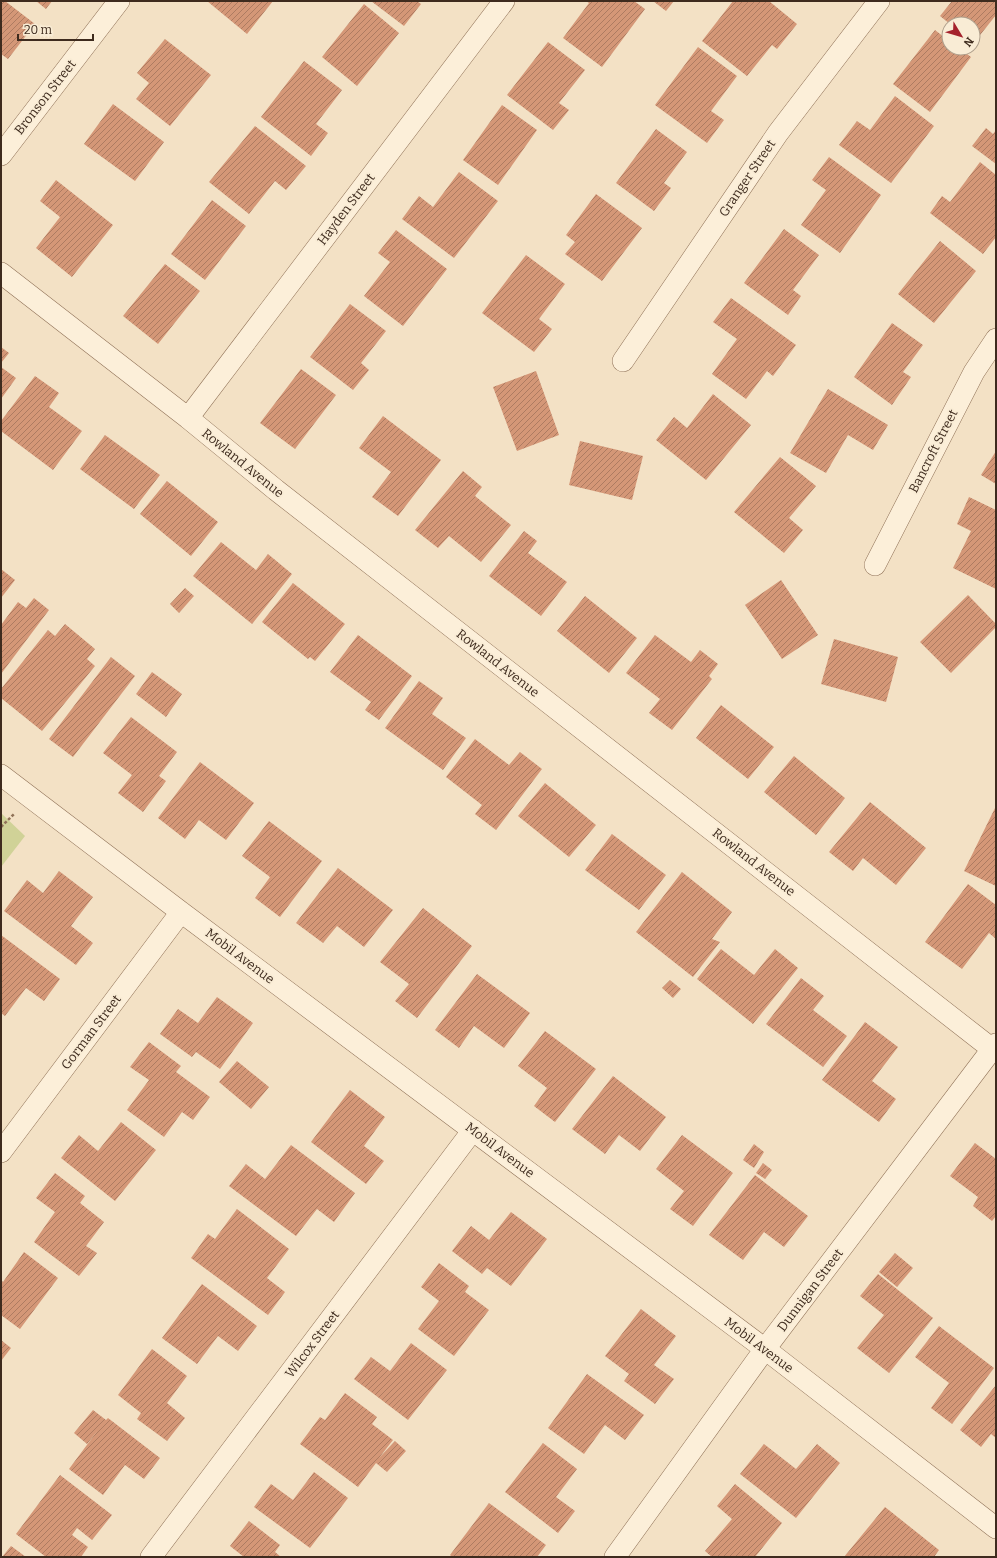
<svg xmlns="http://www.w3.org/2000/svg" width="997" height="1558" font-family="Bitter,serif">
	<style>
		.green { fill: #d0d297 }
		.building { fill: url(#building-hatch) }
		.lines { fill: none; stroke-linecap: round; stroke-linejoin: round }
		.street-casing { stroke: #907258; stroke-width: 22 }
		.path { stroke: #907258; stroke-width: 2.5; stroke-dasharray: 3 2; stroke-linecap: butt }
		.street { stroke: #fcefd9; stroke-width: 21 }
		.labels { text-anchor: middle; dominant-baseline: central; stroke-width: 3.5; stroke-linejoin: round; paint-order: stroke }
		.street-label { font-size: 13px; fill: #3e2b1e; stroke: #f9ecd5 }
	</style>
	<defs>
		<pattern id="building-hatch" width="6" height="6" patternUnits="userSpaceOnUse"><rect width="6" height="6" fill="#d49777"/><path d="M-1 1l2-2M0 6l6-6M5 7l2-2" fill="none" stroke="#ad7b61"/></pattern>
	</defs>
	<rect width="100%" height="100%" fill="#f3e1c5"/>
	<path class="green" d="M1,813L25,836L1,867Z"/>
	<path class="building" d="M1,1H5L35,24L8,59L1,54Z
		M36,1H52L46,9Z
		M207,1H273L247,34Z
		M371,1H417L421,4L404,26Z
		M586,1H634L645,9L602,67L563,38L589,3Z
		M653,1H674L666,11Z
		M733,1H769L797,24L777,49L772,45L747,76L702,41Z
		M952,1H996V15L973,44V24H950L940,16Z
		M364,4L399,33L357,86L322,57Z
		M935,30L949,41V48H959L971,57L930,112L893,84Z
		M165,39L211,75L170,126L136,99L149,83L137,73Z
		M548,42L585,70L559,103L569,110L553,130L507,95Z
		M698,47L737,76L711,111L724,120L707,143L655,105Z
		M304,61L342,90L316,124L328,133L311,156L261,117Z
		M895,96L934,126L891,183L839,145L857,121L870,130Z
		M113,104L164,142L135,181L84,144Z
		M502,105L537,130L498,185L463,160Z
		M255,126L306,166L286,190L275,181L249,214L209,182Z
		M986,128L993,134L996,130V164L972,146Z
		M656,129L687,152L664,183L671,188L654,211L616,183Z
		M829,157L881,195L840,253L801,225L826,190L812,180Z
		M980,162L996,175V237L983,254L930,213L942,196L950,202Z
		M459,172L498,201L454,258L402,219L419,196L433,207Z
		M56,180L113,225L72,277L36,248L60,217L40,201Z
		M596,194L642,228L602,281L565,254L575,242L566,235Z
		M212,200L246,226L205,280L171,254Z
		M784,229L819,255L793,290L801,296L788,315L744,283Z
		M396,230L447,269L403,326L364,296L390,262L378,253Z
		M940,241L976,271L934,323L898,294Z
		M526,255L565,284L539,319L552,329L534,352L482,313Z
		M165,264L200,291L158,344L123,316Z
		M731,298L796,345L773,376L767,371L746,399L712,374L737,339L713,322Z
		M350,304L386,331L361,363L369,370L353,390L310,357Z
		M892,323L923,345L903,372L911,377L892,405L854,377Z
		M1,347L9,353L1,363Z
		M1,367L16,378L1,399Z
		M301,369L336,395L295,449L260,423Z
		M536,371L559,435L517,451L493,387Z
		M35,376L59,393L49,407L82,431L53,470L1,431V421Z
		M828,389L888,425L873,450L848,435L826,473L790,453Z
		M713,394L751,425L706,480L656,440L674,417L687,428Z
		M383,416L441,460L398,516L372,497L391,472L359,448Z
		M105,435L160,475L134,509L80,469Z
		M580,441L643,456L632,500L569,485Z
		M996,451V484L981,475Z
		M780,457L816,486L789,518L803,530L784,553L734,512Z
		M463,471L482,487L475,496L511,525L481,562L449,536L438,548L415,530Z
		M167,481L218,522L191,556L140,514Z
		M969,497L996,510V589L953,568L971,531L957,524Z
		M524,531L537,541L528,553L567,582L541,616L489,576Z
		M221,542L256,570L268,554L292,574L252,624L193,576Z
		M1,569L15,580L1,598Z
		M781,580L818,635L782,659L745,605Z
		M293,583L345,624L315,661L310,657L308,659L262,622Z
		M185,588L194,596L179,613L170,604Z
		M968,595L996,624V627L951,673L920,642Z
		M585,596L637,638L609,673L557,631Z
		M34,598L49,610L1,674V625L18,602L26,608Z
		M65,624L95,649L87,659L95,666L42,731L1,698V689L48,630L55,636Z
		M358,635L412,676L379,720L365,710L371,702L330,672Z
		M655,635L691,662L700,650L718,664L709,676L712,679L672,730L649,713L660,699L626,673Z
		M834,639L898,657L886,702L821,684Z
		M111,657L135,676L73,757L49,739Z
		M152,672L182,694L166,717L136,694Z
		M419,681L443,698L432,714L466,738L443,770L385,728Z
		M721,705L774,747L748,779L696,738Z
		M131,717L177,752L159,776L166,781L143,812L118,793L132,775L103,753Z
		M475,739L509,765L520,752L542,769L496,830L475,814L482,805L446,777Z
		M794,756L845,798L816,835L764,792Z
		M200,762L254,803L226,840L199,820L185,839L158,818Z
		M545,783L596,825L569,857L518,816Z
		M870,802L926,848L896,885L863,858L853,871L829,852Z
		M995,808H996V886L964,871Z
		M269,821L322,861L280,917L255,898L270,877L242,856Z
		M612,834L666,875L639,910L585,870Z
		M338,868L393,910L364,947L337,926L323,943L296,923Z
		M59,871L93,897L71,926L93,943L76,965L4,911L27,880L43,893Z
		M682,872L732,912L712,939L720,942L693,977L636,932Z
		M968,884L996,905V939L989,933L962,969L925,942Z
		M423,908L472,946L417,1018L395,1001L409,984L380,962Z
		M1,935L60,979L44,1001L26,988L5,1016L1,1013Z
		M721,949L754,975L775,949L798,968L753,1024L697,979Z
		M477,974L530,1013L504,1048L474,1026L459,1048L435,1030Z
		M801,978L824,996L813,1010L847,1036L823,1067L766,1024Z
		M670,980L681,989L673,998L662,988Z
		M217,997L253,1023L220,1069L196,1052L192,1057L160,1034L178,1009L198,1023Z
		M865,1022L898,1047L872,1081L896,1099L879,1122L822,1080Z
		M545,1031L596,1069L555,1122L534,1106L547,1088L518,1066Z
		M149,1042L181,1066L176,1072L210,1097L193,1120L182,1112L164,1137L127,1110L149,1080L130,1067Z
		M237,1061L269,1087L251,1109L219,1082Z
		M613,1076L666,1117L640,1151L619,1135L605,1154L572,1129Z
		M350,1090L385,1117L364,1146L384,1161L366,1184L311,1142Z
		M121,1122L156,1150L115,1201L61,1158L79,1135L98,1151Z
		M682,1135L733,1173L693,1226L670,1209L684,1191L656,1169Z
		M975,1143L996,1159V1216L992,1221L973,1206L978,1197L950,1176Z
		M754,1144L764,1152L754,1168L743,1160Z
		M291,1145L355,1193L334,1222L317,1209L296,1236L229,1186L246,1164L265,1179Z
		M763,1163L772,1170L765,1179L756,1173Z
		M55,1173L85,1196L80,1203L104,1222L86,1246L97,1253L79,1276L34,1242L55,1212L36,1198Z
		M755,1175L808,1216L784,1247L764,1232L743,1260L709,1235Z
		M237,1209L289,1249L267,1278L285,1292L268,1315L191,1258L208,1234L215,1239Z
		M511,1212L547,1239L511,1286L487,1268L482,1274L452,1251L471,1226L489,1240Z
		M24,1252L58,1278L20,1329L1,1315V1280L3,1282Z
		M895,1253L913,1268L897,1287L879,1272Z
		M439,1263L469,1286L465,1292L489,1310L454,1356L418,1329L439,1301L421,1287Z
		M878,1274L933,1318L889,1373L857,1348L884,1315L860,1296Z
		M202,1284L257,1326L238,1351L218,1336L197,1364L162,1338Z
		M641,1309L676,1336L654,1365L674,1379L655,1404L624,1381L629,1374L605,1356Z
		M939,1326L994,1368L952,1424L931,1408L949,1383L915,1357Z
		M1,1340L11,1348L1,1361Z
		M411,1343L447,1370L408,1420L354,1379L371,1357L390,1371Z
		M152,1349L187,1376L167,1403L185,1418L167,1441L137,1419L141,1413L118,1395Z
		M587,1374L644,1415L625,1440L605,1425L584,1454L548,1428Z
		M996,1385V1438L991,1434L981,1447L960,1430Z
		M345,1393L377,1417L372,1424L393,1440L379,1458L395,1441L406,1451L387,1472L376,1463L358,1487L300,1444L320,1417L325,1420Z
		M93,1410L106,1420L108,1418L160,1458L144,1479L125,1465L103,1495L69,1469L98,1430L87,1444L74,1433Z
		M543,1443L577,1469L556,1497L575,1511L558,1533L505,1492Z
		M764,1444L796,1469L817,1444L840,1463L796,1518L740,1474Z
		M314,1472L348,1498L310,1548L254,1507L271,1484L293,1500Z
		M60,1475L112,1515L92,1540L77,1528L72,1535L88,1547L81,1557H46L16,1534Z
		M735,1484L782,1523L755,1557H712L705,1551L732,1519L717,1506Z
		M489,1503L546,1545L537,1557H452L450,1555Z
		M885,1507L939,1550L934,1557H844Z
		M249,1521L280,1545L275,1552L281,1557H244L230,1546Z
		M11,1546L26,1557H2Z"/>
	<g class="lines">
		<defs>
			<path id="street" d="M1,155L119,1
				M1,273L188,418L276,490L996,1052
				M623,361L778,133L879,1
				M188,418L504,1
				M875,565L974,372L996,339
				M1,775L181,912L765,1349L996,1528
				M1,1152L181,912
				M151,1557L473,1130
				M615,1557L765,1349L996,1044"/>
		</defs>
		<use href="#street" class="street-casing"/>
		<path class="path" d="M1,827L14,814"/>
		<use href="#street" class="street"/>
	</g>
	<g class="labels">
		<g class="street-label">
			<text transform="translate(45 97) rotate(-52)">Bronson Street</text>
			<text transform="translate(747 178) rotate(-56)">Granger Street</text>
			<text transform="translate(346 209) rotate(-53)">Hayden Street</text>
			<text transform="translate(933 451) rotate(-63)">Bancroft Street</text>
			<text transform="translate(243 463) rotate(39)">Rowland Avenue</text>
			<text transform="translate(498 663) rotate(38)">Rowland Avenue</text>
			<text transform="translate(754 862) rotate(38)">Rowland Avenue</text>
			<text transform="translate(240 956) rotate(37)">Mobil Avenue</text>
			<text transform="translate(91 1032) rotate(-53)">Gorman Street</text>
			<text transform="translate(500 1150) rotate(37)">Mobil Avenue</text>
			<text transform="translate(810 1290) rotate(-53)">Dunnigan Street</text>
			<text transform="translate(312 1344) rotate(-53)">Wilcox Street</text>
			<text transform="translate(759 1345) rotate(37)">Mobil Avenue</text>
		</g>
	</g>
	<rect width="997" height="1558" fill="none" stroke="#3e2b1e" stroke-width="4"/>
	<g transform="translate(961 36) rotate(128)"><circle r="19" fill="#f9ecd5" stroke="#ae9f8c"/>
	<path d="M0-3L7 15L0 10L-7 15Z" fill="#a5222c"/>
	<text y="-6" font-size="11" font-weight="bold" text-anchor="middle" fill="#3e2b1e">N</text>
	</g>
	<path d="M18 34v6h75v-6" fill="none" stroke="#3e2b1e" stroke-width="2"/>
	<text x="24" y="34" font-size="12" fill="#3e2b1e" stroke="#f9ecd5" stroke-width="3" paint-order="stroke">20 m</text>
</svg>
